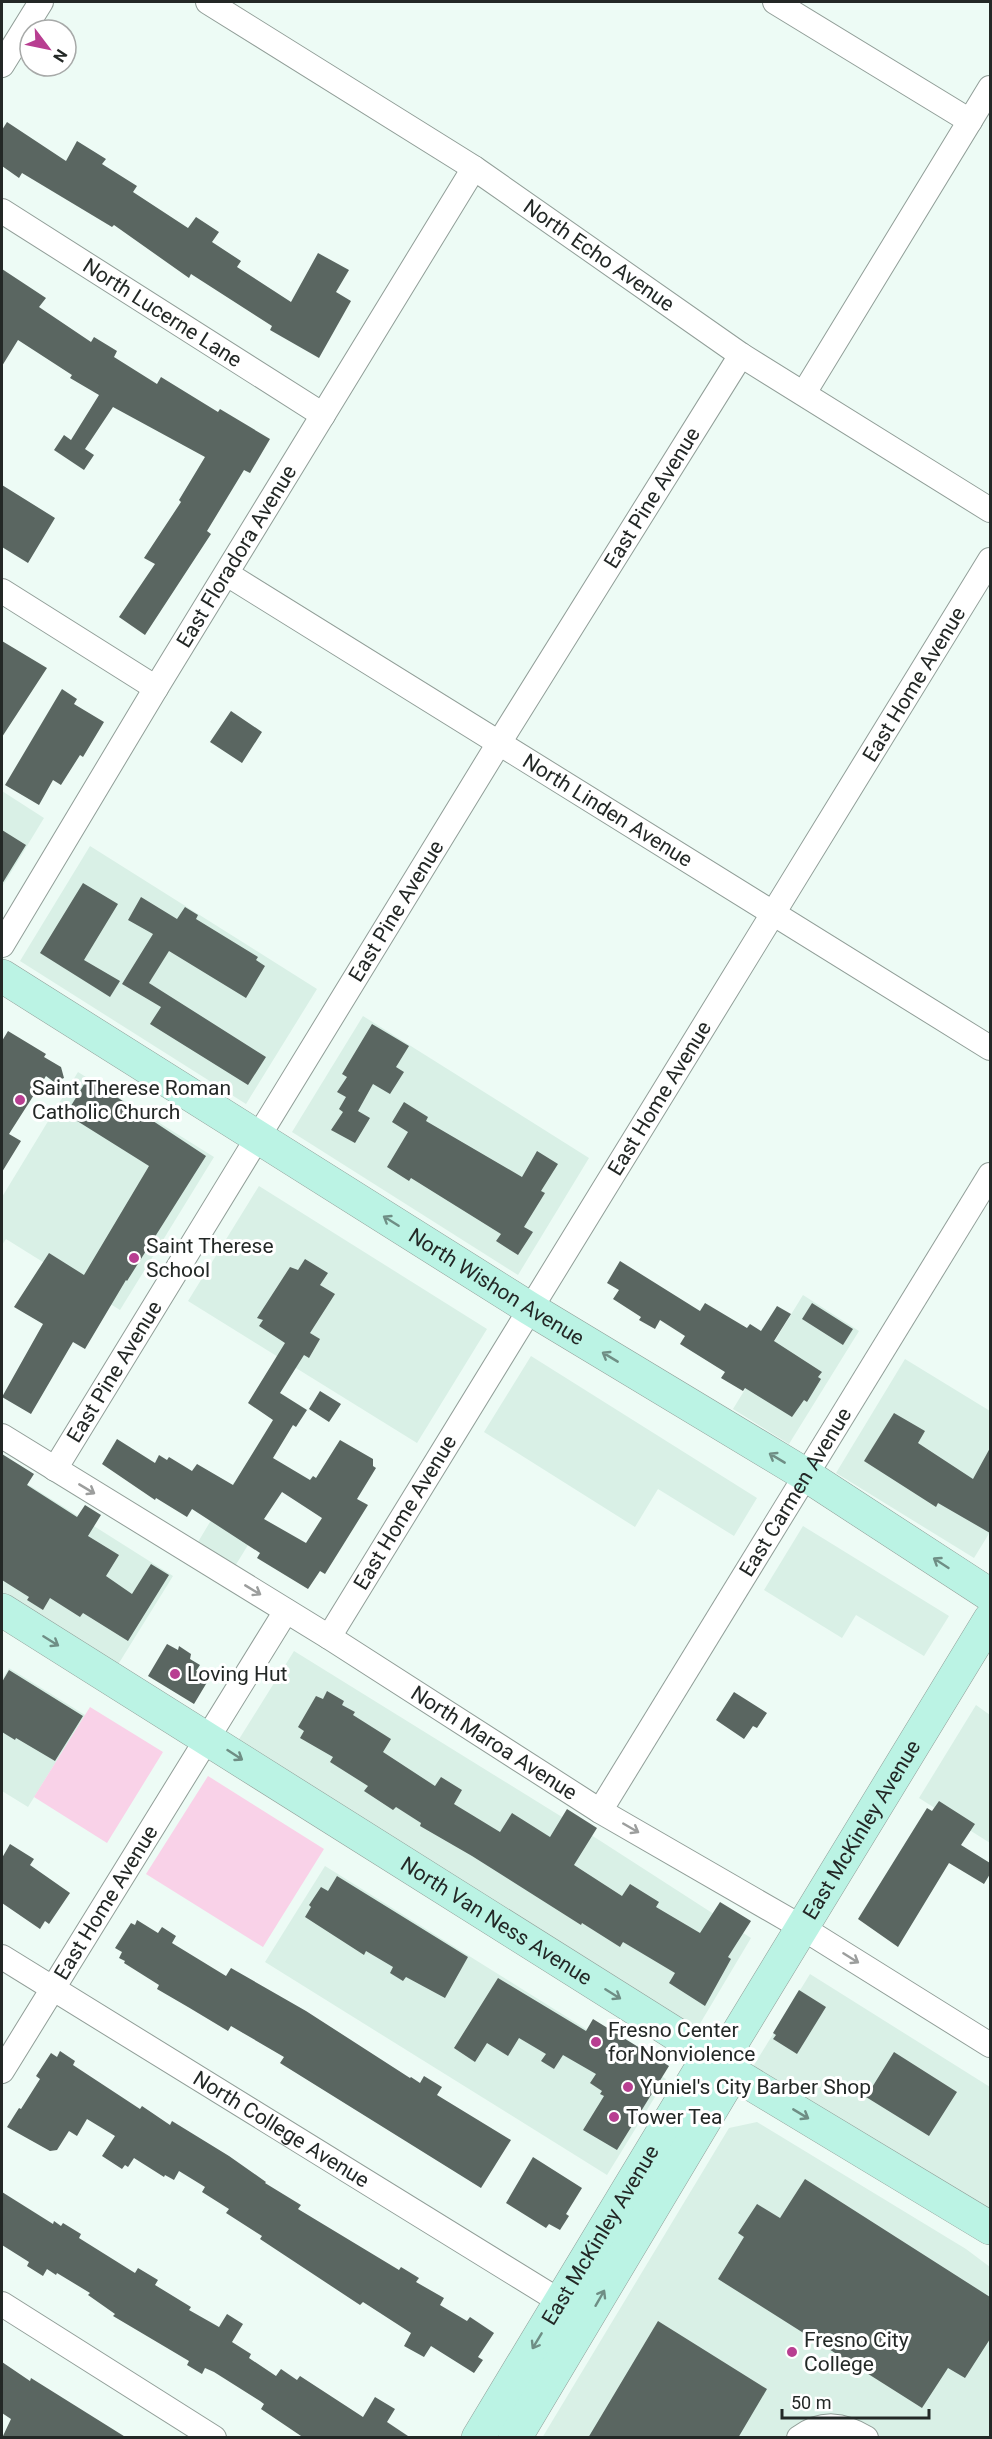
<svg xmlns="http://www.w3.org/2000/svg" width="992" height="2439" font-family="Roboto,sans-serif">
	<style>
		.built { fill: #d9f0e6 }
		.green { fill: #f9d2e8 }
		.building { fill: #5a6661; fill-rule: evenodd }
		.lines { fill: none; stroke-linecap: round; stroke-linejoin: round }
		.street-casing { stroke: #919e98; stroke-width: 26 }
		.secondary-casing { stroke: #919e98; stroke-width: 34 }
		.street { stroke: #fff; stroke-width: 24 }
		.secondary { stroke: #bbf3e4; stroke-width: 33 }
		.oneway { stroke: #6f8e85 }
		.oneway2 { stroke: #9c9e9d }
		.poi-dot { fill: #b83e91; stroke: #fff; stroke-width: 2 }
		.labels { text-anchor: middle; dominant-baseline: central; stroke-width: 6; stroke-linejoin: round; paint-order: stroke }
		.street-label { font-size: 21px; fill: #232826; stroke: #fff }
		.poi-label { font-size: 21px; fill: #232826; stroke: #fff; text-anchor: start }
	</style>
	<rect width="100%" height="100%" fill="#edfbf5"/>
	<path class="built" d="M2,791L44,818L2,887Z
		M90,846L317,989L246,1104L20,961Z
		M363,1016L589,1158L518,1275L292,1132Z
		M78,1072L214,1157L120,1310L6,1239L2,1245V1197Z
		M259,1186L487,1329L417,1443L188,1301Z
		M803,1295L859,1331L789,1444L733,1409Z
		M531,1356L757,1498L734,1536L658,1489L635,1527L484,1432Z
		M905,1359L990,1411V1532L974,1558L836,1473Z
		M2,1468L173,1576L114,1671L2,1600Z
		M234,1482L272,1506L232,1571L195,1547Z
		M803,1526L949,1616L924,1656L856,1615L842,1638L764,1590Z
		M294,1651L599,1840L751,1938L695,2032L236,1744Z
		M9,1668L85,1715L28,1807L2,1791V1680Z
		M976,1705L990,1715V1843L919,1798Z
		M325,1866L666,2079L607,2175L265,1962Z
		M810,1974L990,2087V2220L751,2070Z
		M757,2122L966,2249L990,2267V2437L542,2438L729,2128Z"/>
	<path class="green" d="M90,1707L163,1752L107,1843L34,1797Z
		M208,1776L324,1849L263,1947L146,1874Z"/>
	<path class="building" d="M7,122L66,161L77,141L106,159L102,164L137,186L133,192L188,228L196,217L219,232L212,242L241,261L237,267L291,302L318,253L349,270L336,292L351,301L319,358L270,330L272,326L191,274L189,278L114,225L112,227L22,173L19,178L2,166V130Z
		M2,269L46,298L39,307L91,342L94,337L117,351L114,357L157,384L161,377L218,412L220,409L270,439L250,473L244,470L207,531L211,534L145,635L119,617L155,564L144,558L181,502L179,500L205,457L113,407L85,449L94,455L84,470L54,450L64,435L71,440L99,395L70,378L72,375L18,340L2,366Z
		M2,485L55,518L28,563L2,547Z
		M2,641L47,668L2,737Z
		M62,689L77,699L74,704L104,722L83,757L80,755L61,785L53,780L39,805L5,785Z
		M231,711L262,732L242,763L210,742Z
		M2,830L26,845L2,884Z
		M83,883L118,904L84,960L120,981L110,997L40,953Z
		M141,897L177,919L185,907L198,915L196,919L258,957L256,960L265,966L246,998L169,951L149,983L266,1057L248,1085L150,1024L161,1007L122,984L153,934L128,920Z
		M372,1024L409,1046L396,1067L404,1072L390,1094L373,1084L358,1111L370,1118L355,1143L331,1130L343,1112L339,1109L346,1097L337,1092L347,1077L342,1074Z
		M8,1031L46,1054L44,1057L61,1067L64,1078L54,1082L46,1076L9,1134L21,1141L2,1172V1041Z
		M88,1078L206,1156L127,1281L126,1280L85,1349L73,1342L31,1414L2,1397L43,1324L14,1307L49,1253L84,1275L149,1166L66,1114Z
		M404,1102L428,1117L426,1121L522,1177L537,1151L558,1164L541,1191L545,1193L524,1227L533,1232L518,1255L496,1241L501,1234L411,1178L409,1181L387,1167L408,1132L392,1122Z
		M305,1259L328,1273L320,1285L335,1294L310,1333L320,1339L309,1358L304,1355L280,1393L307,1410L296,1427L293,1425L273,1458L310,1480L313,1476L316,1478L340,1440L373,1459V1466L376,1468L357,1499L368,1505L325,1574L320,1571L308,1589L257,1558L260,1553L192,1509L187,1517L156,1498L155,1500L102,1464L117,1439L155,1463L159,1455L167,1460L169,1457L192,1471L197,1464L233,1485L273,1420L248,1403L285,1343L259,1326L263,1320L257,1318L290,1267L298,1270ZM282,1492L322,1518L306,1543L264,1519Z
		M620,1261L700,1311L705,1303L747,1328L750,1324L761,1331L777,1306L791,1314L774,1341L822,1372L818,1377L821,1379L807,1402L804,1400L792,1417L745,1388L743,1391L721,1378L725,1372L680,1344L685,1336L660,1320L655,1329L639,1320L641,1317L613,1299L619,1290L607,1283Z
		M812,1303L853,1329L843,1345L802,1319Z
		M320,1391L341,1404L329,1422L309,1409Z
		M894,1413L925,1431L918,1443L973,1479L990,1448V1533L938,1503L936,1507L864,1461Z
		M2,1454L34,1474L27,1485L77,1517L85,1505L101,1515L88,1536L119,1555L106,1576L132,1594L151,1564L169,1575L128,1641L83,1613L80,1617L50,1598L43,1610L27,1600L29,1597L2,1580Z
		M167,1644L178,1650L179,1646L191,1654L190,1659L200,1665L196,1671L209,1679L194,1704L148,1676Z
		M9,1670L83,1716L55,1761L16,1738L15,1740L2,1732V1682Z
		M327,1691L344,1701L342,1705L355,1712L353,1715L391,1739L383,1752L435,1786L441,1777L462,1790L454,1804L500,1832L512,1813L550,1837L567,1809L597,1828L574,1865L622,1896L630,1884L659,1902L656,1907L700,1933L720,1902L751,1921L728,1957L731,1959L705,2006L669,1983L675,1973L623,1942L620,1947L582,1923L581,1925L472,1856L420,1826L421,1823L396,1807L393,1810L364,1791L368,1786L330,1762L333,1757L300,1738L304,1731L298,1727L316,1696L323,1699Z
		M734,1692L767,1713L757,1728L753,1726L744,1739L716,1720Z
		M939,1801L975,1824L961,1845L990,1863V1874L984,1884L949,1863L898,1947L858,1919L927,1808L932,1811Z
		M10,1844L34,1859L30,1865L70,1893L49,1924L45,1921L40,1929L2,1903V1858Z
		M337,1876L468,1957L445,1998L406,1977L403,1981L390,1973L393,1967L366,1951L364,1955L305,1917L311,1907L309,1905L321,1887L328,1891Z
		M137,1920L158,1933L162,1927L176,1936L172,1943L226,1976L231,1968L306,2011L410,2078L411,2077L420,2083L424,2076L442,2087L437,2095L511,2140L481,2188L280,2063L284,2057L231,2026L228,2031L188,2007L157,1989L159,1985L124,1963L125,1961L119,1958L122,1952L115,1948L131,1923L135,1925Z
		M498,1978L586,2031L593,2019L669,2066L617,2150L583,2130L604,2096L600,2094L602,2091L590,2083L596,2074L563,2055L554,2069L541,2061L546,2054L519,2038L508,2056L487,2043L475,2062L454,2048Z
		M799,1990L826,2007L797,2054L773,2039L776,2035L773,2033Z
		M60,2051L75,2061L73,2065L140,2109L142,2106L170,2125L172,2121L229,2156L266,2182L265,2183L301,2205L298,2209L399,2270L401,2267L419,2278L416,2282L444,2298L440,2305L467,2321L470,2317L494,2333L478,2357L483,2360L474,2373L431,2346L424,2357L404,2346L411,2333L363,2302L360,2305L260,2239L262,2236L226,2213L229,2209L202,2192L205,2187L179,2171L174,2180L165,2175L164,2177L134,2158L128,2167L125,2165L122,2169L102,2156L115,2136L87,2119L77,2136L69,2131L57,2150L50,2151L7,2127L19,2108L21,2109L40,2079L36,2076L51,2053L57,2057Z
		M894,2052L957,2092L929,2136L866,2097Z
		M533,2157L582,2188L566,2214L569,2216L560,2230L549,2224L546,2228L506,2203Z
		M805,2179L990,2297V2339L965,2378L948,2368L922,2408L718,2279L744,2237L738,2233L757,2204L780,2218Z
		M2,2192L53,2224L54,2221L61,2226L63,2223L81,2234L79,2238L135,2273L138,2268L158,2280L155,2285L191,2307L189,2310L219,2327L227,2314L243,2324L232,2342L251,2354L249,2358L276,2376L281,2369L297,2380L300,2376L363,2417L375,2397L395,2409L387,2422L411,2438H304L261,2409L264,2404L260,2401L214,2372L205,2368L202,2374L187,2365L189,2361L113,2316L115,2314L88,2295L90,2293L57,2273L56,2275L47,2269L43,2276L27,2266L29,2262L2,2245Z
		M658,2321L767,2389L738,2438H588Z
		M2,2362L30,2381L31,2378L127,2438H2L11,2419L2,2413Z"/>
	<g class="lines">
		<defs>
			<g id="street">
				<path id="s1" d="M208,2L474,168L741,355L990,510"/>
				<path d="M775,2L970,121"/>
				<path d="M2,65L41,2"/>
				<path id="s2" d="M2,211L323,415"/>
				<path d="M804,393L990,88"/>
				<path id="s3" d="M227,574L990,1048"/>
				<path d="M2,591L156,688"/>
				<path id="s4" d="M2,945L156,688L474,168"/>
				<path id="s5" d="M2,1436L329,1637L600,1811L801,1927L990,2045"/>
				<path id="s6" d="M55,1469L499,743L741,355"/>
				<path id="s7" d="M329,1637C548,1277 771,920 990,560"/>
				<path id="s8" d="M600,1811L990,1175"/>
				<path id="s9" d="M2,1957L561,2302"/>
				<path id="s10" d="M2,2071L286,1611"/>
				<path d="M2,2304L214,2438"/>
				<path d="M799,2438C822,2421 843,2424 866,2438"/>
			</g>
			<g id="secondary">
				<path id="s11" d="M2,976L529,1308L806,1475L990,1595"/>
				<path id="s12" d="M2,1610L690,2043L708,2057L733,2073L990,2228"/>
				<path id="s13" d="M478,2438L708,2057L733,2041L990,1619"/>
				<path d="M515,2438L733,2073V2051"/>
			</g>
		</defs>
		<use href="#street" class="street-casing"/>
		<use href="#secondary" class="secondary-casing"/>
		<use href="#street" class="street"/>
		<use href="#secondary" class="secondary"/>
	</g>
	<defs><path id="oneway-shaft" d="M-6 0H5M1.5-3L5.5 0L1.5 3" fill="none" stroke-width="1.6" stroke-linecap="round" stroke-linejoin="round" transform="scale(1.5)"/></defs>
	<g class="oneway">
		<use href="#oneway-shaft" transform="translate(391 1221) rotate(-148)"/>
		<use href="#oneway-shaft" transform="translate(610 1357) rotate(-149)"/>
		<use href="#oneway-shaft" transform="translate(777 1458) rotate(-149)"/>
		<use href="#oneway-shaft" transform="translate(941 1563) rotate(-147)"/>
		<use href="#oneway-shaft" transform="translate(51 1641) rotate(32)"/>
		<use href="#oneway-shaft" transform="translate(235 1755) rotate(33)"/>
		<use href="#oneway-shaft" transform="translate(613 1994) rotate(32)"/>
		<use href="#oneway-shaft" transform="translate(801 2114) rotate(31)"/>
		<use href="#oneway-shaft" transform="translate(600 2298) rotate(-60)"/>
		<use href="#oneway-shaft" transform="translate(537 2341) rotate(121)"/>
	</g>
	<g class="oneway2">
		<use href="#oneway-shaft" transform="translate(87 1489) rotate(31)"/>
		<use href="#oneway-shaft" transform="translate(253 1590) rotate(31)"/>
		<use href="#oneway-shaft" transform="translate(631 1828) rotate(30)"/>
		<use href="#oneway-shaft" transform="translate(851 1958) rotate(32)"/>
	</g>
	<g class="poi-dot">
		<circle cx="20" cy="1100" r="6"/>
		<circle cx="134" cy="1258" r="6"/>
		<circle cx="175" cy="1674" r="6"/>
		<circle cx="596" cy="2042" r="6"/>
		<circle cx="628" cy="2087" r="6"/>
		<circle cx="614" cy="2117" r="6"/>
		<circle cx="792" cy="2352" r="6"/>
	</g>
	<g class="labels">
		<g class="street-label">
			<text stroke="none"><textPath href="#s1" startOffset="466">North Echo Avenue</textPath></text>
			<text stroke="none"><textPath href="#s2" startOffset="190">North Lucerne Lane</textPath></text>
			<text stroke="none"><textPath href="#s6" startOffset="1140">East Pine Avenue</textPath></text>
			<text stroke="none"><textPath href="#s4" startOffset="454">East Floradora Avenue</textPath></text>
			<text stroke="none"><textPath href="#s7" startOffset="1118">East Home Avenue</textPath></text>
			<text stroke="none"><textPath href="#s3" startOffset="448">North Linden Avenue</textPath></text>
			<text stroke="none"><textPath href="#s6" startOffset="654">East Pine Avenue</textPath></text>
			<text stroke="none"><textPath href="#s7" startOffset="632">East Home Avenue</textPath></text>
			<text stroke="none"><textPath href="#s11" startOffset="584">North Wishon Avenue</textPath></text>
			<text stroke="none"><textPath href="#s6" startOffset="114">East Pine Avenue</textPath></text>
			<text stroke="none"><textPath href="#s8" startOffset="374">East Carmen Avenue</textPath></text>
			<text stroke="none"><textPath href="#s7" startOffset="146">East Home Avenue</textPath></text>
			<text stroke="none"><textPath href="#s5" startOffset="580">North Maroa Avenue</textPath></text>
			<text stroke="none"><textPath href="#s13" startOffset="722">East McKinley Avenue</textPath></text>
			<text stroke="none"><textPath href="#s10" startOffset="198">East Home Avenue</textPath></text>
			<text stroke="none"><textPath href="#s12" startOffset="584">North Van Ness Avenue</textPath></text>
			<text stroke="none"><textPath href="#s9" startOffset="328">North College Avenue</textPath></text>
			<text stroke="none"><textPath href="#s13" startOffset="237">East McKinley Avenue</textPath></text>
		</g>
		<g class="poi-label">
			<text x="32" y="1088">Saint Therese Roman<tspan x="32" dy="24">Catholic Church</tspan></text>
			<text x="146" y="1246">Saint Therese<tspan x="146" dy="24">School</tspan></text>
			<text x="187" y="1674">Loving Hut</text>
			<text x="608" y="2030">Fresno Center<tspan x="608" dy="24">for Nonviolence</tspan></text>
			<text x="640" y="2087">Yuniel's City Barber Shop</text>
			<text x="626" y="2117">Tower Tea</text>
			<text x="804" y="2340">Fresno City<tspan x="804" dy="24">College</tspan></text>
		</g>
	</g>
	<rect width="992" height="2439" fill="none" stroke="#232826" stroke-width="6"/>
	<g transform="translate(48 48) rotate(122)"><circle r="28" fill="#ffffff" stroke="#a7a9a8" stroke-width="1.5"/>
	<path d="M0-4.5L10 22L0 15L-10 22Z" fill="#b83e91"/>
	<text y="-9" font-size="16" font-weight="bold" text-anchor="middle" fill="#232826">N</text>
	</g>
	<path d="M782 2409v9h147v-9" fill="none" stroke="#232826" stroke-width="3"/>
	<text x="791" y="2409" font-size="18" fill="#232826" stroke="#ffffff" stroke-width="4.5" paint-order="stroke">50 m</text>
</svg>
